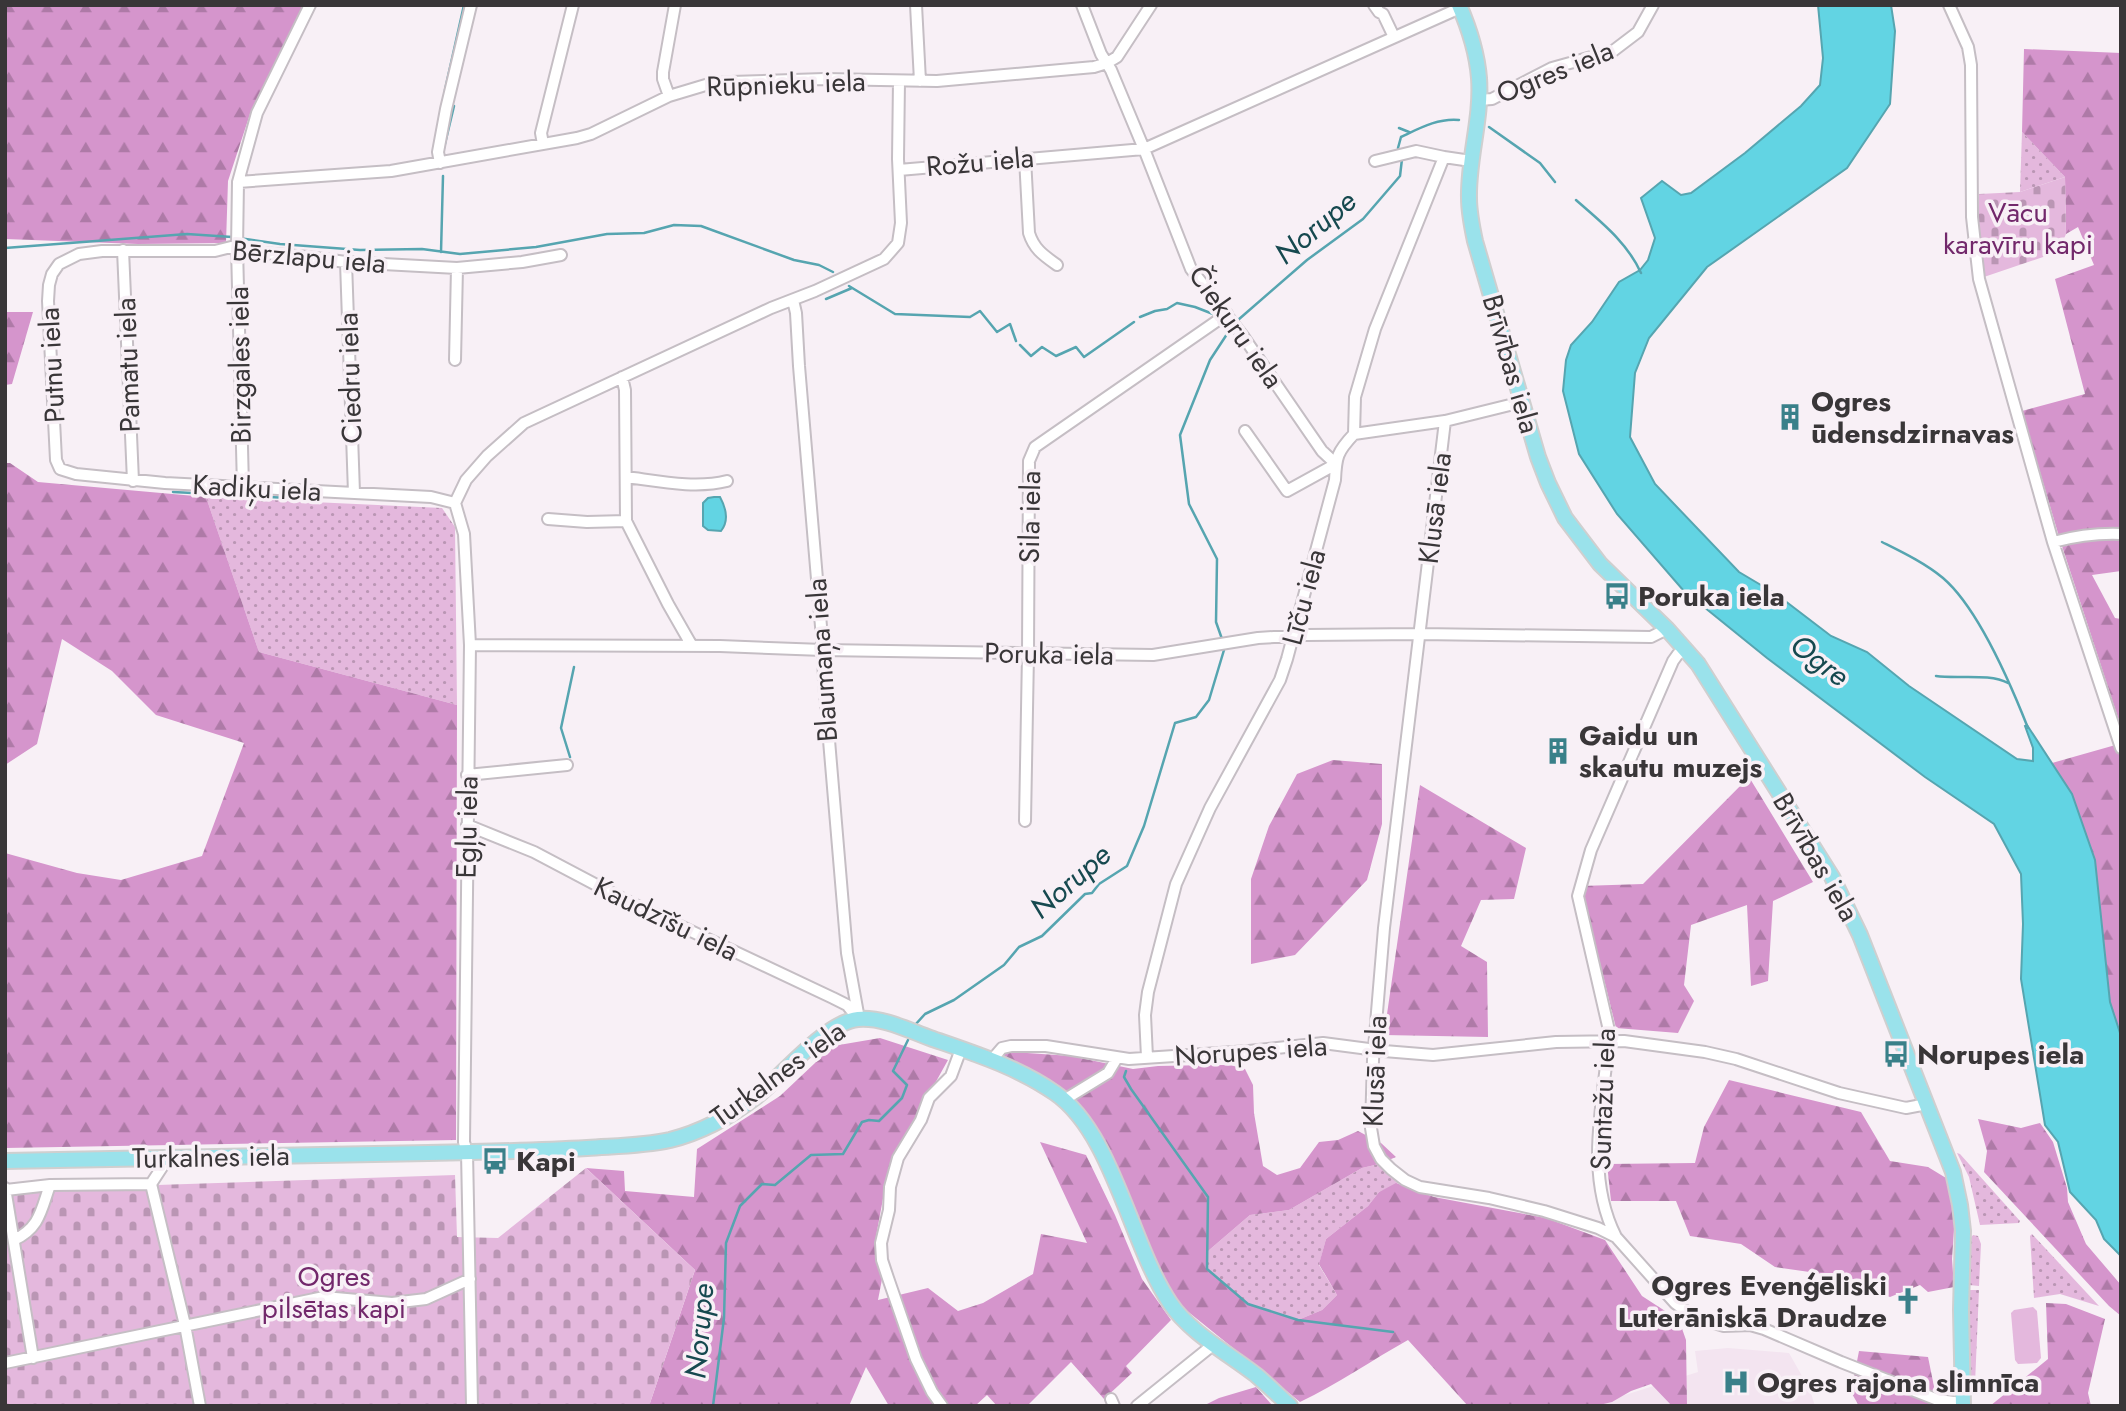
<svg xmlns="http://www.w3.org/2000/svg" width="2126" height="1411" font-family="Jost,sans-serif">
	<style>
		.built { fill: #f3e4f0 }
		.grass { fill: url(#grass-dots) }
		.forest { fill: url(#forest-firs) }
		.cemetery { fill: url(#cemetery-stones) }
		.pitch { fill: #e4b8dd }
		.water { fill: #62d4e3; stroke: #56a5b0; stroke-width: 2 }
		.lines { fill: none; stroke-linecap: round; stroke-linejoin: round }
		.stream { stroke: #56a5b0; stroke-width: 2.5 }
		.minor-casing { stroke: #c5bec4; stroke-width: 14 }
		.major-casing { stroke: #cfcfcf; stroke-width: 18 }
		.minor { stroke: #fff; stroke-width: 10 }
		.major { stroke: #9ae2eb; stroke-width: 14 }
		.labels { text-anchor: middle; dominant-baseline: central; stroke-width: 7; stroke-linejoin: round; paint-order: stroke }
		.street-label { font-size: 28px; fill: #393638; stroke: #f8f0f6 }
		.park-label { font-size: 28px; fill: #72286b; stroke: #f8f0f6 }
		.poi-label { font-size: 28px; font-weight: bold; fill: #393638; stroke: #f8f0f6; text-anchor: start }
		.water-label { font-size: 30px; font-style: italic; fill: #16494f; stroke: #f8f0f6 }
	</style>
	<defs>
		<pattern id="grass-dots" width="8" height="8" patternUnits="userSpaceOnUse" patternTransform="scale(1.75)"><rect width="8" height="8" fill="#e4b8dd"/><path d="M2 2h.1M6 6h.1" fill="none" stroke="#ba96b4" stroke-width="1.8" stroke-linecap="round"/></pattern>
		<pattern id="forest-firs" width="22" height="20" patternUnits="userSpaceOnUse" patternTransform="scale(1.75)"><rect width="22" height="20" fill="#d595cc"/><path d="M5 1l3.5 6h-7zM16 11l3.5 6h-7z" fill="#ae7aa7"/></pattern>
		<pattern id="cemetery-stones" width="16" height="16" patternUnits="userSpaceOnUse" patternTransform="scale(1.75)"><rect width="16" height="16" fill="#e4b8dd"/><path d="M2 7V4a2 2 0 0 1 4 0v3zM10 15v-3a2 2 0 0 1 4 0v3z" fill="#ba96b4"/></pattern>
	</defs>
	<rect width="100%" height="100%" fill="#f8f0f6"/>
	<path class="built" d="M1728,1348L1789,1353L1810,1390L1815,1406H1590L1698,1372L1695,1351Z"/>
	<path class="grass" d="M2022,132L2065,177L2020,192Z
		M206,497L442,508L455,527L457,705L259,652Z
		M1957,1153L1960,1154L2020,1221L2019,1223L1980,1225L1969,1177Z
		M1379,1164L1405,1180L1379,1192L1368,1206L1326,1239L1319,1265L1337,1295L1322,1310L1298,1320L1248,1304L1207,1269L1208,1251L1250,1215L1289,1210L1362,1168Z
		M2032,1234L2099,1306L2060,1294L2034,1298L2030,1236Z
		M1973,1235L1978,1236L1981,1244L1979,1286L1969,1285V1240Z
		M1968,1290H1979L1975,1384L1978,1393H1974L1968,1387Z"/>
	<path class="forest" d="M5,5H303L250,114L228,181L226,243L138,244L5,239Z
		M2024,49L2121,53V571L2092,575L2115,618L2121,619V727L2060,540L2022,411L2085,394L2055,279L2094,265L2078,227L2066,234L2065,177L2022,132Z
		M5,312H33L12,384L5,385Z
		M5,463H10L38,482L206,497L259,652L457,705L456,1140L5,1148V853L77,873L121,880L202,856L244,743L156,715L112,671L62,639L37,744L5,765Z
		M2119,744L2121,748V1036L2110,1002L2052,763Z
		M1333,760L1382,764V824L1367,880L1295,955L1251,964V879L1269,826L1297,774Z
		M1749,777L1813,882L1773,901L1768,981L1751,986L1747,905L1691,925L1684,985L1694,1001L1678,1033L1616,1028L1581,886L1643,884Z
		M1420,785L1526,848L1514,899L1481,900L1461,946L1487,962L1488,1037L1384,1035Z
		M880,1038L948,1060L889,1166L875,1242L884,1269L878,1300L928,1288L958,1311L983,1303L1033,1274L1041,1234L1087,1243L1040,1142L1086,1155L1115,1215L1142,1279L1171,1320L1126,1366L1132,1373L1104,1399L1071,1362L1027,1406H997L987,1395L975,1406H889L866,1367L849,1406H649L695,1270L586,1168L624,1171L625,1191L694,1197L697,1149L780,1096L833,1046Z
		M970,1049L1071,1056L1133,1069L1158,1066L1210,1065H1230L1245,1069L1253,1085L1254,1113L1263,1166L1277,1175L1300,1168L1319,1142L1338,1140L1358,1131L1381,1143L1396,1157L1379,1164L1362,1168L1289,1210L1250,1215L1208,1251V1269L1248,1304L1298,1320L1322,1310L1337,1295L1319,1264L1326,1239L1368,1206L1379,1192L1396,1183L1434,1197L1546,1218L1605,1240L1642,1296L1679,1320L1686,1340L1687,1406H1672L1651,1384L1631,1391L1612,1402L1595,1406H1468L1408,1340C1372,1360 1338,1384 1300,1402L1181,1306L1155,1270L1084,1116Z
		M1729,1080L1861,1112L1890,1161L1928,1167L1946,1178L1955,1214L1952,1259L1954,1287L1928,1292L1920,1285L1890,1297L1872,1290L1851,1278L1775,1267L1741,1244L1690,1236L1676,1201H1611L1607,1164L1695,1163L1704,1127Z
		M1978,1119L2021,1128L2040,1123L2053,1142L2067,1188L2068,1202L2086,1244L2121,1285V1316L2109,1306L1984,1172L1987,1151Z
		M2046,1303L2066,1304L2105,1319L2088,1393L2091,1406H1990L2048,1359Z
		M1859,1351L1928,1357L1938,1406H1859L1851,1392Z
		M1256,1387L1273,1406H1203L1219,1398Z"/>
	<path class="cemetery" d="M2065,177L2066,234L2058,252L1984,277L1979,229V194L2020,192Z
		M586,1168L695,1270L649,1406H5V1190L455,1175L457,1237L498,1238Z"/>
	<path class="pitch" d="M2033,1307L2037,1311L2041,1358L2037,1363L2018,1364L2015,1360L2011,1313L2014,1310Z"/>
	<path class="water" d="M1818,5H1891L1895,31L1890,104L1847,168L1707,267L1649,338L1635,373L1630,437L1655,484L1739,572L1776,594L1831,636L1867,652L1909,686L2017,759L2033,761V748L2025,726L2027,725L2072,794L2095,860L2110,1002L2121,1036V1256L2104,1239L2096,1220L2070,1192L2058,1142L2045,1125L2021,979L2023,924L2021,874L1994,824L1925,777L1767,658L1683,590L1617,514L1579,454L1563,391L1566,360L1571,345L1592,322L1619,282L1640,270L1648,260L1655,238L1641,198L1662,181L1681,195L1691,193L1745,153L1801,106L1820,85L1823,58Z
		M714,497H720C726,508 729,521 721,531L708,530L703,526V503L708,498Z"/>
	<g class="lines">
		<path class="stream" d="M445,90L464,5
			M1489,127L1540,163L1555,182
			M1399,128L1409,132
			M1398,148L1401,137C1420,128 1438,118 1459,120
			M443,152L454,106
			M1576,200C1601,222 1627,242 1641,273
			M239,238L280,244L360,250L422,249L460,254L536,247L607,234L644,233L674,225L701,226L794,260L819,265L833,272
			M5,248L187,234L232,237
			M441,252L443,176
			M849,286L895,314L970,317L980,311L997,332L1010,324L1016,341
			M826,299L852,288
			M1140,317L1155,311L1167,309L1177,303L1195,307L1213,314
			M1238,320L1307,260L1363,219L1400,176L1402,159
			M1224,324L1229,332
			M1020,345L1031,356L1042,347L1056,356L1076,347L1084,357L1134,322
			M173,492L289,498
			M1882,542C1902,552 1925,563 1943,578C1978,608 2011,685 2028,728
			M1222,639L1216,622L1217,559L1189,504L1180,435L1210,360L1231,328
			M1936,676C1958,679 1990,673 2008,683
			M570,757L561,728L574,667
			M915,1025L925,1014L954,1000L1004,965L1019,947L1042,936L1085,894L1092,893L1099,884L1127,866L1144,826L1175,723L1196,717L1209,700L1224,650
			M1126,1071L1124,1077L1131,1089L1208,1197L1207,1269L1248,1304L1298,1320L1393,1332
			M713,1406L724,1318L726,1243L740,1206L762,1184L775,1185L811,1155L843,1154L862,1122L869,1120L879,1121L902,1098L907,1085L893,1071L908,1040"/>
		<defs>
			<path id="minor" d="M916,5L920,81
				M1082,5L1101,54L1111,70L1144,149L1191,269L1243,336L1322,451L1336,464L1287,491L1245,431
				M1374,5L1379,12L1383,14L1394,37
				M1949,5L1968,47L1971,65L1972,217L1979,279L2053,542L2121,748
				M669,96L663,79V72L675,5
				M1479,100L1492,99L1552,68L1613,51L1638,32L1653,5
				M543,144L541,133L573,5
				M1025,158L1029,233C1034,249 1043,255 1057,265
				M1375,161L1416,151L1444,157
				M440,163L438,152L446,109L471,5
				M899,170L1144,149L1460,8
				M238,182L391,171L577,138L591,134L669,96L709,84L731,82L824,79L937,81L1094,67L1107,63L1117,57L1151,5
				M123,250L133,481
				M346,262L354,493
				M793,300L796,313L799,366L823,650L824,681L847,953L859,1019
				M455,360L457,268
				M622,377L625,390L626,521L668,604L692,646
				M1445,421L1384,928L1373,1060L1371,1128L1374,1146L1381,1159L1391,1169L1405,1180L1420,1187L1489,1198L1544,1211L1598,1228L1616,1237L1675,1303L1694,1317L1724,1326L1750,1325L1764,1329L1841,1362L1938,1400L1962,1403
				M1354,434L1445,421L1522,402
				M626,477C658,481 695,489 727,481
				M243,487L237,248L238,182L257,113L310,5
				M455,503L431,497L165,483L76,474L60,469L56,460L48,301L49,285L52,274L59,264L79,254L102,251H215L231,247L250,252L308,257L346,262L457,268L522,262L561,255
				M455,503L464,534L470,645L464,1142L467,1152L472,1406
				M455,503L466,480L487,456L524,423L771,308L815,291L884,259L898,243L901,223L898,159L899,81
				M548,519L587,522L626,521
				M2053,542C2076,536 2097,533 2121,534
				M470,645L720,646L823,650L1153,655L1258,638L1306,635L1420,634L1651,637L1667,629
				M467,775L567,765
				M1025,821L1028,654L1029,461L1035,447L1227,314
				M467,825L534,852L623,899L833,998L847,1005L857,1017
				M1147,1057L1145,1015L1148,992L1176,884L1210,808L1280,680L1287,659L1335,480C1336,457 1337,452 1354,434L1355,397L1375,329L1444,157L1471,161
				M994,1062L996,1055L1002,1048L1011,1046H1046L1129,1059L1249,1051L1323,1043L1384,1051L1433,1055L1556,1042L1624,1041L1705,1052L1736,1059L1839,1093L1906,1108L1927,1104
				M1064,1100L1108,1073L1117,1058
				M151,1184L185,1325L200,1406
				M5,1188L33,1358
				M6,1190L50,1185L151,1184L168,1158
				M1616,1237C1585,1176 1602,1107 1609,1041L1608,1026L1578,896L1591,850L1673,661L1678,654L1686,650
				M14,1240C40,1228 41,1210 50,1185
				M5,1363L324,1297L392,1303L426,1299L470,1279
				M1111,1399L1114,1406
				M942,1406L932,1392L916,1359L888,1278L882,1260L881,1243L889,1210L890,1187L898,1158L921,1120L929,1098L951,1076L961,1049
				M1137,1406L1214,1344"/>
			<path id="major" d="M1459,5C1469,28 1477,53 1479,78C1482,119 1468,158 1469,198C1469,213 1472,227 1475,241L1538,457L1548,483L1565,518L1600,564L1667,629L1698,664L1832,877L1860,935L1953,1172L1960,1205L1963,1231L1961,1310L1963,1406
				M5,1161C146,1158 287,1156 428,1153C481,1152 534,1151 587,1148C615,1146 643,1146 670,1140C702,1132 731,1116 757,1096C783,1075 826,1022 858,1019C883,1017 908,1030 930,1038C973,1053 1018,1067 1055,1093C1113,1133 1130,1243 1170,1303C1189,1332 1229,1354 1256,1375C1268,1385 1279,1396 1290,1406"/>
		</defs>
		<use href="#minor" class="minor-casing"/>
		<use href="#major" class="major-casing"/>
		<use href="#minor" class="minor"/>
		<use href="#major" class="major"/>
	</g>
	<defs>
		<symbol id="building-bare" viewBox="-9 -9 18 18"><path d="M-4-6H4V6H1V3H-1V6H-4ZM-2.5-4.3h1.7v1.8h-1.7ZM.8-4.3h1.7v1.8H.8ZM-2.5-1h1.7V.8h-1.7ZM.8-1h1.7V.8H.8Z" fill="#398089" stroke="#f8f0f6" stroke-width="2.5" paint-order="stroke"/></symbol>
		<symbol id="bus-bare" viewBox="-9 -9 18 18"><path d="M-5-6H5V4H4V6H2V4H-2V6H-4V4H-5ZM-3.5-4V0h7V-4ZM-3.5 1.2v1.5H-2V1.2ZM2 1.2v1.5H3.5V1.2Z" fill="#398089" stroke="#f8f0f6" stroke-width="2.5" paint-order="stroke"/></symbol>
		<symbol id="church-bare" viewBox="-9 -9 18 18"><path d="M-1.2-6h2.4v3.5h3.3v2.4h-3.3V6h-2.4V-.1h-3.3v-2.4h3.3Z" fill="#398089" stroke="#f8f0f6" stroke-width="2.5" paint-order="stroke"/></symbol>
		<symbol id="hospital-bare" viewBox="-9 -9 18 18"><path d="M-5-5h3v3.5h4V-5h3V5h-3V1.5h-4V5h-3Z" fill="#398089" stroke="#f8f0f6" stroke-width="2.5" paint-order="stroke"/></symbol>
	</defs>
	<g fill-rule="evenodd">
		<use href="#building-bare" x="1771" y="398" width="38" height="38"/>
		<use href="#bus-bare" x="1598" y="577" width="38" height="38"/>
		<use href="#building-bare" x="1539" y="732" width="38" height="38"/>
		<use href="#bus-bare" x="1877" y="1035" width="38" height="38"/>
		<use href="#bus-bare" x="476" y="1142" width="38" height="38"/>
		<use href="#church-bare" x="1889" y="1282" width="38" height="38"/>
		<use href="#hospital-bare" x="1717" y="1363" width="38" height="38"/>
	</g>
	<g class="labels">
		<g class="street-label">
			<text transform="translate(1555 72) rotate(-22)">Ogres iela</text>
			<text transform="translate(786 84) rotate(-2)">Rūpnieku iela</text>
			<text transform="translate(980 162) rotate(-5)">Rožu iela</text>
			<text transform="translate(309 257) rotate(5)">Bērzlapu iela</text>
			<text transform="translate(1236 327) rotate(55)">Čiekuru iela</text>
			<text transform="translate(1511 364) rotate(74)">Brīvības iela</text>
			<text transform="translate(52 365) rotate(-93)">Putnu iela</text>
			<text transform="translate(128 365) rotate(-92)">Pamatu iela</text>
			<text transform="translate(240 365) rotate(-91)">Birzgales iela</text>
			<text transform="translate(350 378) rotate(-92)">Ciedru iela</text>
			<text transform="translate(257 488) rotate(3)">Kadiķu iela</text>
			<text transform="translate(1435 508) rotate(-83)">Klusā iela</text>
			<text transform="translate(1030 517) rotate(-89)">Sila iela</text>
			<text transform="translate(1304 597) rotate(-75)">Līču iela</text>
			<text transform="translate(1049 654) rotate(1)">Poruka iela</text>
			<text transform="translate(822 660) rotate(-94)">Blaumaņa iela</text>
			<text transform="translate(467 827) rotate(-89)">Egļu iela</text>
			<text transform="translate(1816 857) rotate(60)">Brīvības iela</text>
			<text transform="translate(666 919) rotate(26)">Kaudzīšu iela</text>
			<text transform="translate(1251 1051) rotate(-4)">Norupes iela</text>
			<text transform="translate(1375 1071) rotate(-88)">Klusā iela</text>
			<text transform="translate(778 1074) rotate(-36)">Turkalnes iela</text>
			<text transform="translate(1603 1099) rotate(-88)">Suntažu iela</text>
			<text transform="translate(211 1157) rotate(-1)">Turkalnes iela</text>
		</g>
		<g class="park-label">
			<text x="2018" y="212">Vācu<tspan x="2018" dy="32">karavīru kapi</tspan></text>
			<text x="334" y="1276">Ogres<tspan x="334" dy="32">pilsētas kapi</tspan></text>
		</g>
		<g class="poi-label">
			<text x="1811" y="401">Ogres<tspan x="1811" dy="32">ūdensdzirnavas</tspan></text>
			<text x="1638" y="596">Poruka iela</text>
			<text x="1579" y="735">Gaidu un<tspan x="1579" dy="32">skautu muzejs</tspan></text>
			<text x="1917" y="1054">Norupes iela</text>
			<text x="516" y="1161">Kapi</text>
			<text x="1887" y="1285" text-anchor="end">Ogres Evenģēliski<tspan x="1887" dy="32">Luterāniskā Draudze</tspan></text>
			<text x="1757" y="1382">Ogres rajona slimnīca</text>
		</g>
		<g class="water-label">
			<text transform="translate(1315 227) rotate(-40)">Norupe</text>
			<text transform="translate(1820 660) rotate(37)">Ogre</text>
			<text transform="translate(1070 881) rotate(-41)">Norupe</text>
			<text transform="translate(699 1331) rotate(-85)">Norupe</text>
		</g>
	</g>
	<rect width="2126" height="1411" fill="none" stroke="#393638" stroke-width="14"/>
</svg>
